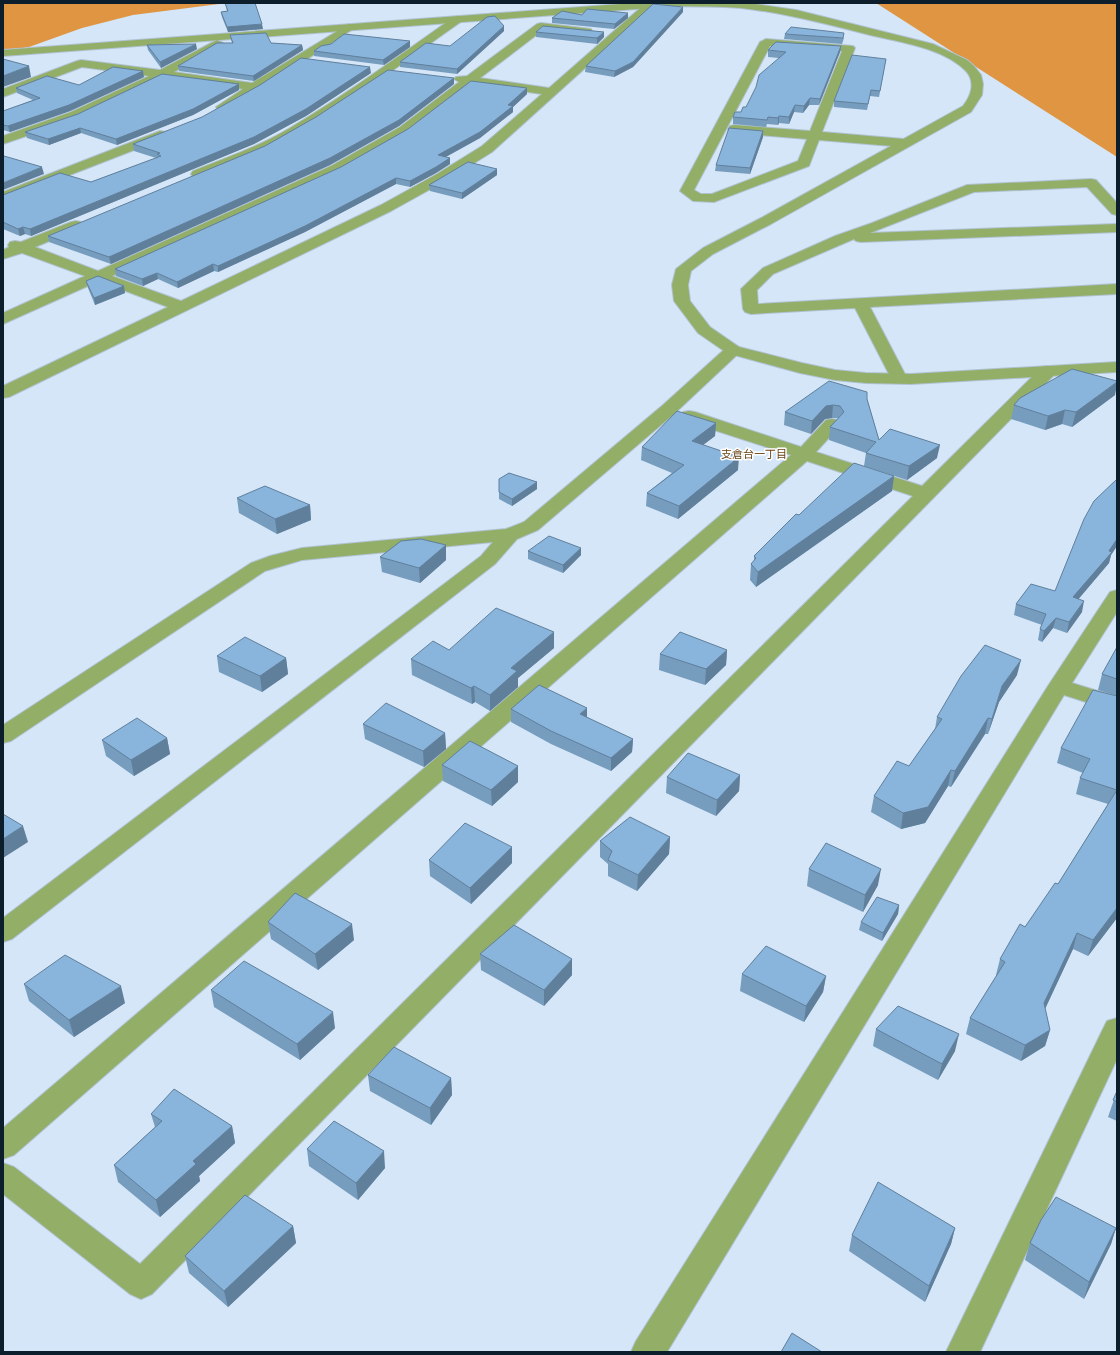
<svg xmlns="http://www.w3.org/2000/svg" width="1120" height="1355" font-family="'Public Sans','Noto Sans JP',sans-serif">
<rect width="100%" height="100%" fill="#d4e6f7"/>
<path fill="#df9541" d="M3 3H227L133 15 82 28 29 47 3 52Z
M876 3H1117V157Z"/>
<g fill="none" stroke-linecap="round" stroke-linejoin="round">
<defs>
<path id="minor" d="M646 3H654L655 5 492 152 447 180 391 211 9 397 3 398V386L168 307 99 281 3 324V313L85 276 22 253 3 259V250L9 247 8 245 10 242 15 241 21 242 71 222 76 221 81 222 83 225 81 228 35 247 98 271 331 166 400 127 459 82 454 79 456 77 467 76 537 24 541 23 591 29 592 31 591 33 587 34 543 30 480 78 549 88ZM472 84 542 94 482 146 437 174 381 205 181 301 112 276 341 172 408 133Z
M458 16 463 19 462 21C408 59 355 99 299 133 269 151 235 163 203 177H193L191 174 193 171C226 158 260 146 290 128 347 94 400 55 454 17Z
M349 24 354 27 353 29 260 90 226 110H218L216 107 243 89 163 78 79 118 3 144V136L71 112 149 76 82 67 3 97V89L77 61 81 60 160 70 217 40 223 43 221 45 174 72 252 83Z
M766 39 853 46 855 48 822 132 904 139 909 140 910 143 909 146 904 147 819 140 809 166 714 202 693 201 680 191 760 42ZM770 46 842 51 810 131 734 125 730 126 728 129 730 132 734 133 807 139 798 161 712 194H701L694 190Z
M160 131 165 132 166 135 165 138 3 201V192Z
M1091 179 1096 180 1117 203V215L1112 214 1087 187 974 192 870 233 1117 224V232L861 242 856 241 854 239 773 274 757 290 758 304 1117 284V294L870 307 907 378 905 382 899 383 893 382 891 378 855 308 751 314 745 312 743 309 741 289 763 268 835 236 872 223 967 185Z
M733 345 739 347 741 350 739 353 675 413 538 530 517 539 495 564 12 939 3 942V918L481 556 493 542 302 560 265 571 11 741 3 743V725L251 563 270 556 302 548 506 529 524 522 663 405 727 347Z
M1048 366 1054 367 1056 371 1054 375 152 1294 141 1299 130 1294 3 1194V1163L14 1167 140 1264 913 496 807 461 14 1155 3 1159V1128L791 455 683 420 680 416 683 412 689 411 695 412 801 447 826 420 832 419 838 420 841 424 838 428 816 452 922 486 1042 367Z
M1117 590V612L1072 683 1117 697V712L1064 695 667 1352H631L636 1341 1048 686 1110 592Z
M1117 1018V1059L980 1352H946L1103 1029 1107 1021Z"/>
<path id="tertiary" d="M634 3H748L796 10 933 44 967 60 974 66 981 75 983 84 982 95 971 112 771 224 713 254 691 271 688 285 690 301 710 327 739 347 802 363 835 370 866 373 911 374 1117 362V372L911 384 866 383 835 380 800 373 727 353 698 333 674 301 672 285 676 269 703 248 761 218 963 106C971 96 976 82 966 71 944 48 899 42 870 35 827 24 785 13 741 8 720 6 698 7 677 6L3 56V50Z"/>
</defs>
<use href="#minor" stroke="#b0c2d2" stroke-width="2"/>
<use href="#tertiary" stroke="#b0c2d2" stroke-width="2"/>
<use href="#minor" fill="#93ae66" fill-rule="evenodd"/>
<use href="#tertiary" fill="#93ae66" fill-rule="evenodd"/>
</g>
<path fill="#769cbe" d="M225 3 263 29 228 32 222 17 221 12 227 11Z
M683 12 633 67 614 77 585 72 586 66Z
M628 13V18L614 29 552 23V18L582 15Z
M504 31 457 74 400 67V62L450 46Z
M536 32 604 37 597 44 536 37Z
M785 34 844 38 842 44 784 39Z
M230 35 271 43 302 45 303 50 254 81 179 71 178 66 232 43Z
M147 45 197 49 161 68 148 50Z
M841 46 840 52 819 105H809L803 113 794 112 789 124 779 123 778 125 767 124 766 127 733 124V117L741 112 746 107 779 58 768 57V50Z
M410 47 384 65 314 56V51Z
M886 59 879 97 870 96 867 110 834 107V101Z
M371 73 306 116 254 144 31 236 25 234 20 236 3 229V195L91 182 156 158 134 151 133 144Z
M144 77 70 111 10 132 3 130V111L33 100 17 93 16 88 79 85Z
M454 84 399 126 330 165 111 264 49 242 48 236Z
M527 88V94L513 107V112L480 138 446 157 450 158V164L436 173 410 187 396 184 305 232 218 272 214 271 178 288 158 279 143 286 116 276 115 269Z
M239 90 193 115 117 145 81 133 49 145 27 138 25 132Z
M763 137 750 174 715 171 716 165Z
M497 175 462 199 430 191 429 185Z
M86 281 125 293 95 305 88 288Z
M1115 395 1072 427 1062 424 1045 430 1011 419 1014 405Z
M867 399 879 440 937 458 907 480 864 466 866 453 829 440 830 427 838 418H832L825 419 811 434 784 425 785 412Z
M716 423 715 436 703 445 738 470 678 519 646 506 647 493 672 473 641 460 642 447Z
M894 476 892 491 756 587 750 580 751 564 754 561V556L799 515Z
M499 479 537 482V489L512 506 499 499Z
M1117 479V546L1111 555 1109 563 1078 599 1082 612 1067 633 1053 628 1042 642 1038 640 1040 629 1042 625 1014 615 1016 604 1055 591Z
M237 498 310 505 311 520 277 534 239 513Z
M446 545V560L420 583 382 572 380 557Z
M581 548V555L563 573 528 559V551Z
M554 632V648L518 678V687L490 711 475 702 472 704 412 675 411 659 449 650Z
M1117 647V696L1098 690 1102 674Z
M727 650 726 665 705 685 659 670 660 654Z
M217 656 286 658 288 674 262 692 219 672Z
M1017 675 999 702 988 734H985L951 787 948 786 925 823 901 829 871 812 874 796 909 766 935 729 937 717Z
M1117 696V918L1088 956 1073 949 1045 1008 1050 1030 1045 1046 1021 1061 966 1034 970 1018 997 975H996L1000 959 1058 884 1108 804 1076 794 1080 778 1083 773 1057 763 1061 748Z
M511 709 633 739 632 752 611 771 551 744 511 722Z
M363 724 445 733 446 749 424 767 365 739Z
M167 738 170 754 134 776 106 756 102 740Z
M442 765 518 766V782L492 806 443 781Z
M740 775 739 791 716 816 666 793 667 777Z
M670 837 669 854 637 891 608 876V864L600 857V841Z
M512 847V863L471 904 430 876 429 860Z
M809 869 878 885 863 912 807 886Z
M899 905 898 914 882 941 859 930 861 922Z
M268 922 354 940 318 970 271 939Z
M480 954 572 975 544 1006 481 970Z
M742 974 826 976 823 992 804 1022 740 991Z
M24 984 125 1003 74 1037 29 1001Z
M211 990 335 1028 300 1060 214 1007Z
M876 1029 955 1051 938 1080 873 1046Z
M368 1075 451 1078 452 1095 431 1125 370 1091Z
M1117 1091V1121L1108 1117Z
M151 1114 232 1126 235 1143 199 1176 200 1181 160 1217 118 1182 114 1165 155 1127Z
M307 1149 385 1168 358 1200 309 1166Z
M293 1226 296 1243 228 1307 189 1273 185 1256Z
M955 1228 951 1244 925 1302 849 1251 852 1235Z
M1116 1228 1111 1244 1084 1299 1025 1260 1030 1243Z"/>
<path fill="#607f9b" d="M683 7V12L633 67 614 77 615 71Z
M628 13V18L614 29 615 24Z
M262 24 263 29 228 32 227 27Z
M504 26V31L457 74V69Z
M604 32V37L597 44V38Z
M410 41V47L384 65 383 60Z
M196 44 197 49 161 68 160 62Z
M302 45 303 50 254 81 253 76Z
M841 46 840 52 819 105 820 99Z
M29 66 31 77 3 87V76Z
M370 67 371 73 306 116 254 144 31 236 30 229Z
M143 71 144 77 70 111 10 132 8 126Z
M454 78V84L399 126 330 165 111 264 109 257Z
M239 84V90L193 115 117 145 116 139Z
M527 88V94L513 107V112L480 138 438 161V155L508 105Z
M810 98 809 105 803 113 804 106Z
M795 105 794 112 789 124V117Z
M779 116V123L778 125V118Z
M80 128 81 133 49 145 48 139Z
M763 131V137L750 174V168Z
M450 158V164L436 173 410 187V181Z
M42 167 44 174 3 190V183Z
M497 169V175L462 199V193Z
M396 178V184L305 232 218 272V266Z
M23 227 25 234 20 236 18 229Z
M213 264 214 271 178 288 177 282Z
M157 273 158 279 143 286 142 279Z
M124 286 125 293 95 305 94 298Z
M1117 382V385L1115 395 1072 427 1076 412Z
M833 405 832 418 825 419 811 434 812 421 826 406Z
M1065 410 1062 424 1045 430 1048 416Z
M716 423 715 436 691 454 692 441Z
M940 445 937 458 907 480 909 466Z
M739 457 738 470 678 519 679 506Z
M894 476 892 491 756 587 758 572Z
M537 482V489L512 506V499Z
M310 505 311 520 277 534 275 519Z
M1117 539V546L1111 555 1109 563 1071 608 1073 597Z
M446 545V560L420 583 419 568Z
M581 548V555L563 573V565Z
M1084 601 1082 612 1067 633 1069 622Z
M1056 618 1053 628 1042 642 1044 631Z
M554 632V648L518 678V687L490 711V695L511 668Z
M727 650 726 665 705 685 706 669Z
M286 658 288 674 262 692 260 676Z
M1021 660 1017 675 999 702 988 734 992 719 1002 686Z
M474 686 475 702 472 704 471 688Z
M587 708V721L580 714Z
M988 718 985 734 951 787 955 771Z
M445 733 446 749 424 767 423 751Z
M167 738 170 754 134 776 131 760Z
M633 739 632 752 611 771V758Z
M518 766V782L492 806 491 790Z
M951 770 948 786 925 823 901 829 903 813Z
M740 775 739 791 716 816 717 800Z
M23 826 28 842 3 858V839Z
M670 837 669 854 637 891 638 875Z
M512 847V863L471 904 470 888Z
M881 869 878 885 863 912 865 895Z
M899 905 898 914 882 941 883 933Z
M1117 908V918L1088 956 1093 940Z
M352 924 354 940 318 970 315 954Z
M1077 933 1073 949 1040 1020 1044 1003Z
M572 959V975L544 1006V990Z
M826 976 823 992 804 1022 806 1006Z
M121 986 125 1003 74 1037 69 1020Z
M333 1012 335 1028 300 1060 297 1044Z
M1050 1030 1045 1046 1021 1061 1025 1045Z
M959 1034 955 1051 938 1080 942 1064Z
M451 1078 452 1095 431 1125 430 1108Z
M232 1126 235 1143 199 1176 200 1181 160 1217 156 1200 193 1161Z
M384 1151 385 1168 358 1200 356 1183Z
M293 1226 296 1243 228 1307 224 1291Z
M955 1228 951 1244 925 1302 929 1286Z
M1116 1228 1111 1244 1084 1299 1089 1282Z"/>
<path fill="#89b5dd" stroke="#607f9b" d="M225 3H255L262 24 227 27 221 12 228 11Z
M653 4 683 7 633 62 615 71 586 66Z
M587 9 628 13 615 24 552 18 562 11 582 15Z
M495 16 504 26 457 69 400 62 426 43 450 46 487 17Z
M543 26 604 32 597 38 536 32Z
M791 27 844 33 843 38 785 34Z
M266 33 271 43 302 45 253 76 178 66 217 43H233L230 35Z
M344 34 410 41 383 60 314 51 321 46 331 44Z
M776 42 841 46 820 99 810 98 804 106 795 105 789 117 779 116 778 118 768 117 767 120 733 117 735 112H741L743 107H746L756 87 759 75 786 52 768 50Z
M196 44 160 62 147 45Z
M852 55 886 59 880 91 871 90 868 104 834 101Z
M301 58 370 67 306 109 254 137 30 229 23 227 18 229 3 222V195L60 173 91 182 161 156 157 154 160 153 133 144 202 117 260 85Z
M3 59 29 66 3 76Z
M113 67 143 71 69 105 8 126 3 125V111L40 98 16 88 47 76 79 85Z
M388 70 454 78 399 120 330 158 109 257 48 236 265 146 316 117Z
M162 74 239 84 193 109 116 139 80 128 48 139 25 132 78 114Z
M471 81 527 88 508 105 513 106 480 132 438 155 450 158 436 167 410 181 396 178 305 226 218 266 213 264 177 282 157 273 142 279 115 269 341 167 408 129Z
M729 128 763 131 750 168 716 165Z
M3 156H4L42 167 3 183Z
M468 162 497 169 462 193 429 185Z
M98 276 124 286 94 298 86 281Z
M1072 369 1117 381V382L1076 412 1065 410 1048 416 1014 405 1020 398Z
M829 381 867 392V399L879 440 890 429 940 445 909 466 866 453 876 442 830 427 844 412 840 406 833 405 826 406 812 421 785 412Z
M677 411 716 423 692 441 739 457 679 506 647 493 684 465 642 447Z
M854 463 894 476 758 572 751 564 756 558 754 556 796 514 799 515Z
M509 473 537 482 512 499 499 492V479Z
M1117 479V539L1109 551 1112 552 1073 597 1084 601 1069 622 1056 618 1044 631 1040 629 1046 614 1016 604 1031 584 1055 591 1084 519 1094 501Z
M265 486 310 505 275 519 237 498Z
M549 536 581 548 563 565 528 551Z
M421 539 446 545 419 568 380 557 401 541Z
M496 608 554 632 511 668 517 671 490 695 474 686 471 688 411 659 433 641 449 650Z
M680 632 727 650 706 669 660 654Z
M245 637 286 658 260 676 217 656Z
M985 645 1021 660 1002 686 992 719 988 718 955 771 951 770 928 807 903 813 874 796 897 761 909 766 942 719 937 717 961 676Z
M1117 647V679L1102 674Z
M539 685 587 708 580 714 633 739 611 758 551 731 511 709Z
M1093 690 1117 696V908L1093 940 1077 933 1044 1003 1050 1030 1025 1045 970 1018 1005 962 1000 959 1020 924 1025 927 1055 883 1058 884 1117 790 1080 778 1090 759 1061 748Z
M386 703 445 733 423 751 363 724Z
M137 718 167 738 131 760 102 740Z
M470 741 518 766 491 790 442 765Z
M688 753 740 775 717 800 667 777Z
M3 814 23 826 3 839Z
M630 817 670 837 638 875 608 860 612 851 600 841Z
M465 823 512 847 470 888 429 860Z
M826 843 881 869 865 895 809 869Z
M295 893 352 924 315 954 268 922Z
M877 897 899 905 883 933 861 922Z
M514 925 572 959 544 990 480 954Z
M766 946 826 976 806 1006 742 974Z
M65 955 121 986 69 1020 24 984Z
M244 961 333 1012 297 1044 211 990Z
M898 1006 959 1034 942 1064 876 1029Z
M394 1047 451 1078 430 1108 368 1075Z
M174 1089 232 1126 193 1161 196 1164 156 1200 114 1165 162 1121 151 1114Z
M1117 1091V1102L1113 1100Z
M334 1121 384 1151 356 1183 307 1149Z
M878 1182 955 1228 929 1286 852 1235Z
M245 1195 293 1226 224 1291 185 1256Z
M1056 1197 1116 1228 1089 1282 1030 1243 1041 1220Z
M792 1333 822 1352H781Z"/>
<g text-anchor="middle" stroke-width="3" stroke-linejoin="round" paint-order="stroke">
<g font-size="11" fill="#6a4315" stroke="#fff">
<text x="754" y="458">支倉台一丁目</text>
</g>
</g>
<rect width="1120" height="1355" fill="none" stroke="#0c1d2c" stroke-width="8"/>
</svg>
